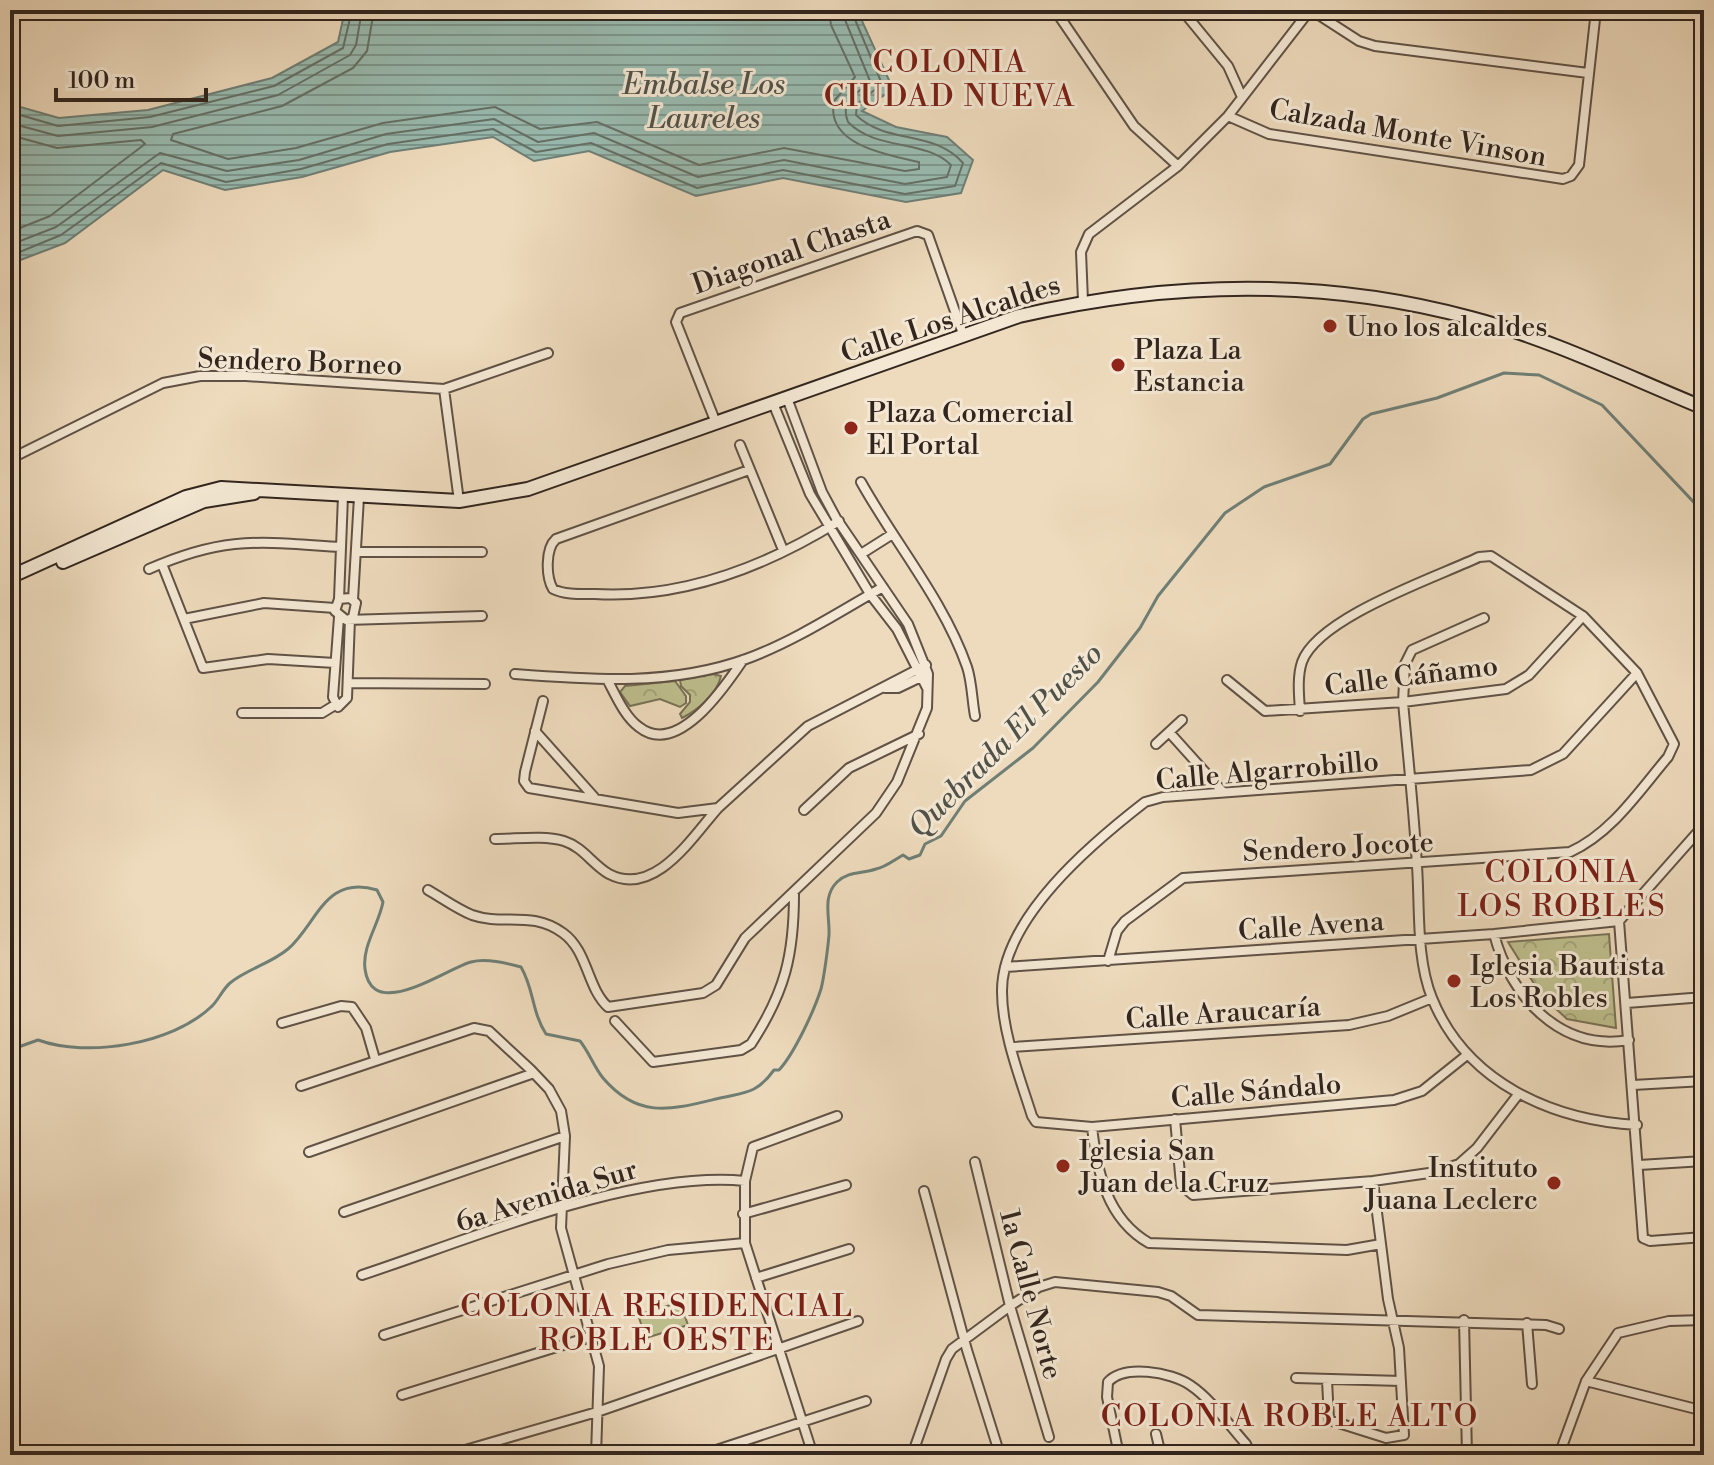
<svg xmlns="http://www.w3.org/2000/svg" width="1714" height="1465" font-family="'Libre Bodoni',serif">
<defs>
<pattern id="park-crowns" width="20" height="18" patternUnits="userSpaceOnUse" patternTransform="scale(2)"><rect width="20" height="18" fill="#bebe8d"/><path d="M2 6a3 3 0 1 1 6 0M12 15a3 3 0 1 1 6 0" fill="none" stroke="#a4a379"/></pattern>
<pattern id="water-rules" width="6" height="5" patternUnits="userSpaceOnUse" patternTransform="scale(2)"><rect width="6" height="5" fill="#99bbb0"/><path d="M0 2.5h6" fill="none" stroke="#7d988f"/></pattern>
</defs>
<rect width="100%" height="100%" fill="#eedbbd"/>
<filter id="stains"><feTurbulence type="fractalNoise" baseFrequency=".0025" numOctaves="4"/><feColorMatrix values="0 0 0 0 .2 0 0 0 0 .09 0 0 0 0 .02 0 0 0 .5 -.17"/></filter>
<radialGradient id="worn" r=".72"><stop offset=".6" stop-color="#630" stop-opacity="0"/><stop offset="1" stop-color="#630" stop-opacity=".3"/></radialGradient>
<path fill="url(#park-crowns)" stroke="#787256" stroke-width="2" d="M713 674 721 676C717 694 698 710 682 718L680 714 690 702V695L681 686 680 680Z
M675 681 686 696V703L680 707 660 699 630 706 620 692 625 686Z
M1609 934 1616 1028 1567 1019 1541 995 1508 942Z"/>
<path fill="#bebe8d" stroke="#787256" stroke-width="2" d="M680 1302 688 1325 646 1338 638 1315Z"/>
<path fill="url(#water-rules)" stroke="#6f7f76" stroke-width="2" d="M345 10H857L893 89 862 111 896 127 947 137 973 160 961 193 906 202 783 178 696 196 589 151 534 161 493 137 390 152 302 177 225 190 163 170 65 243 10 264V104L59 118 148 110 272 78 338 42Z"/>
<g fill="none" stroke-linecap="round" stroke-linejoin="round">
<path stroke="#657067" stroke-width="2" d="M374 10 367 51 353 68 282 106 173 134 171 140 228 159 296 148 383 123 495 107 540 129 597 122 699 165 784 148 905 171 919 169V162C888 155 825 145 834 101L855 77 831 25 829 10
M10 112 58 126 150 117 274 86 343 48 352 10
M10 123 58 136 152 127 278 95 350 55 356 45 362 10
M10 135 57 148 141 140 145 144 50 216 10 232
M10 245 56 227 160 153 227 171 299 160 386 134 494 119 538 142 594 133 698 177 784 160 905 184 947 177 951 165C925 139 876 151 848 122 839 99 858 95 870 81L841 10
M10 256 61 235 161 163 226 182 301 169 388 144 493 129 536 152 591 143 697 188 783 170 905 194 955 186 963 163C933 129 887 145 856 115L857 104 882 84 851 10"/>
<path stroke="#6f7f76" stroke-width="3" d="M10 1050 38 1040C88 1058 172 1044 211 1007 218 1001 222 990 230 983 247 969 270 964 288 949 317 924 325 874 377 890L383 902C379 924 362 946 365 969 372 1023 445 969 471 962 486 958 506 963 521 967 534 989 532 1013 546 1034L580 1041C589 1052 594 1067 603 1078 638 1119 670 1110 716 1099 744 1092 756 1095 774 1070H779C794 1054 814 1011 821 989 824 978 828 947 829 935 830 917 822 897 837 882 849 871 861 874 876 869 886 867 894 860 903 855L909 859 920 855 925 844 941 836 965 801 1033 748 1098 682 1140 628 1158 596 1225 513 1264 487 1330 464 1363 419 1371 414 1437 398 1504 373 1539 375 1602 405 1704 513"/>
<defs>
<path id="street" d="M1055 10 1134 126 1178 166
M1182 10 1228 66 1242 97
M1311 10 1359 41 1375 46 1588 73
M1228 116 1269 134 1563 179 1571 176 1579 165 1596 10
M1083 301 1081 252 1089 234 1178 166 1228 116 1310 10
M444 389 459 501
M773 403 810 494 870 594 897 629 927 688
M716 423 676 322 680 313 917 231 928 235 963 334
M740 445 783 550
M10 459 163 383 200 376H246L444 389 548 353
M749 470 556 539C545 549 546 577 553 589 565 595 581 594 595 594 683 599 765 567 839 521
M861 482C895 543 944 601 967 667 972 682 972 700 975 716
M356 552H482
M861 554 891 535
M162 564 203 668 268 659 335 663
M149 569C226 535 260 542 341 547
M339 599 343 496
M353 600 359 497
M339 617 333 697 338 707 347 698 350 619
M353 617 356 603 350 598 339 599 335 611 346 620 482 616
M1484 618 1412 650 1405 664 1403 702C1408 757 1414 811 1417 866 1420 908 1416 958 1432 998 1466 1082 1551 1120 1637 1125
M184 619 264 603 335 608
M515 674C593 680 671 686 746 659 793 642 839 612 883 587
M1227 680 1265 711 1403 702 1506 689 1529 675 1583 616
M608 681C616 696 625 717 639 727 678 758 726 685 743 660
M348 683 485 684
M885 688H898L921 677
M543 701 525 772 524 781 529 788 678 813 718 808 808 726 926 665
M242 713H322L335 705
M535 731 594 797
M1169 732 1223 792
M1156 744 1182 720
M804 810 849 768 919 734
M495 839C517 839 543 835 564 841 583 847 593 865 609 874 655 898 693 836 718 808
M428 890C442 898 457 909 472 915 503 926 532 910 563 933 588 951 587 988 608 1007L703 993 716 985 745 938 876 813 897 782 927 708 928 674 908 624 836 518 822 492 787 398
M1619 921 1643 1238 1650 1241 1704 1237
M1619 921 1704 825
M1494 934C1510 995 1559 1052 1629 1040
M1108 961 1117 931 1125 921 1183 878 1570 852C1612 833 1639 791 1668 757L1674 744 1637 673 1583 616 1491 556 1479 557C1437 577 1318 617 1302 662 1297 677 1299 695 1300 711
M1005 967 1494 934 1619 921
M1701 998 1704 930
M1627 1003 1704 997
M615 1021 653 1062 741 1050 751 1044C785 992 794 955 794 894
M282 1023 341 1006 352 1007 366 1028 375 1059
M1013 1047 1349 1025 1388 1016 1432 998
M1467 1055 1422 1091 1394 1100 1092 1127 1036 1122 1032 1116C1020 1078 1002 1032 1002 992 1001 919 1092 843 1145 802L1163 797 1531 770 1563 754 1637 673
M1633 1085 1704 1081
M301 1086 474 1028 489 1031 531 1070 549 1089 561 1111 565 1136 561 1228 599 1366 596 1455
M1175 1119 1181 1185 1193 1195 1373 1181 1436 1172 1459 1164 1477 1148 1517 1096
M1092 1127C1097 1172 1107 1219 1149 1243L1347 1250 1381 1244
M309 1152 534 1073
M975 1162 1010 1306 1049 1437
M1639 1165 1704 1161
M924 1191 967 1350 1000 1455
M344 1212 565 1136
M743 1214 846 1185
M362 1275C471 1239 633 1170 745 1181
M756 1278 849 1249
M1464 1320 1467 1455
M1527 1323 1532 1384
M384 1335 608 1264 668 1250 745 1243
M1296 1378 1401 1381
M1327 1380 1329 1420 1386 1438 1404 1435 1399 1348 1388 1299 1373 1181
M1586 1381 1704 1411
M402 1395 589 1337
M1156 1434 1161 1455
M448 1455 597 1412 858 1321
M701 1455 866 1401
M813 1455 745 1243V1181L753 1147 837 1116
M912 1455 946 1359 952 1349 1010 1306 1039 1287 1055 1282 1158 1292 1171 1296 1198 1315 1546 1325 1559 1329
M1119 1455 1107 1397 1108 1382C1124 1364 1171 1372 1190 1385 1211 1399 1229 1425 1246 1444L1251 1455
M1559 1455 1586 1381 1618 1333 1669 1321 1704 1320"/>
<path id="secondary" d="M63 562 204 501 254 493
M10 577 186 497 221 488 459 501 528 489 1019 316C1170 281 1320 277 1471 318 1551 339 1628 377 1704 408"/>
</defs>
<use href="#street" stroke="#605246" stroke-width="12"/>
<use href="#secondary" stroke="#31251e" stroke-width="16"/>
<use href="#street" stroke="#f4e8d4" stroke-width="8"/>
<use href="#secondary" stroke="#f4e8d4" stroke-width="12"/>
</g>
<g fill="#8f2418" stroke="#f4e8d4" stroke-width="3">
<circle cx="1330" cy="326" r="8"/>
<circle cx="1118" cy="365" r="8"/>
<circle cx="851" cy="428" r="8"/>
<circle cx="1454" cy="981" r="8"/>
<circle cx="1063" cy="1166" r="8"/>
<circle cx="1554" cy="1183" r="8"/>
</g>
<g text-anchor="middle" stroke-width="6" stroke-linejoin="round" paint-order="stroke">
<g font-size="28" fill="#31251e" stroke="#f4e8d4">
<text transform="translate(1408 132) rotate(10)" y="10">Calzada Monte Vinson</text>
<text transform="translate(791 251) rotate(-19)" y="10">Diagonal Chasta</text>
<text transform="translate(950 318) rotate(-18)" y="10">Calle Los Alcaldes</text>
<text transform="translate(300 361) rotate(2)" y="10">Sendero Borneo</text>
<text transform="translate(1411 675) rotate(-7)" y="10">Calle Cáñamo</text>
<text transform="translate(1267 770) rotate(-5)" y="10">Calle Algarrobillo</text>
<text transform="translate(1338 846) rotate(-3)" y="10">Sendero Jocote</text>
<text transform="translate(1311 925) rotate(-4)" y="10">Calle Avena</text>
<text transform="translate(1223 1012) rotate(-4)" y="10">Calle Araucaría</text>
<text transform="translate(1256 1090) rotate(-5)" y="10">Calle Sándalo</text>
<text transform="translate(546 1195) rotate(-17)" y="10">6a Avenida Sur</text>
<text transform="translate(1032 1294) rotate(75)" y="10">1a Calle Norte</text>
</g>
<g font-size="28" fill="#31251e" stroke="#f4e8d4" text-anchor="start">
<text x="1346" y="336">Uno los alcaldes</text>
<text x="1134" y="359">Plaza La<tspan x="1134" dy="32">Estancia</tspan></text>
<text x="867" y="422">Plaza Comercial<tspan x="867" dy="32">El Portal</tspan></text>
<text x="1470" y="975">Iglesia Bautista<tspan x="1470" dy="32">Los Robles</tspan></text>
<text x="1079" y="1160">Iglesia San<tspan x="1079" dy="32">Juan de la Cruz</tspan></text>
<text x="1538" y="1177" text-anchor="end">Instituto<tspan x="1538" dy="32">Juana Leclerc</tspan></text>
</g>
<g font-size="30" letter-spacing="2" fill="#7a1f14" stroke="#f4e8d4">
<text x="950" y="72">COLONIA<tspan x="950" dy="34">CIUDAD NUEVA</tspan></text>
<text x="1562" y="882">COLONIA<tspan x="1562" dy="34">LOS ROBLES</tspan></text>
<text x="657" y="1316">COLONIA RESIDENCIAL<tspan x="657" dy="34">ROBLE OESTE</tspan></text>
<text x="1290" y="1426">COLONIA ROBLE ALTO</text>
</g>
<g font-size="30" font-style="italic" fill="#50524a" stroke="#f4e8d4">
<text x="704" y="94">Embalse Los<tspan x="704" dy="34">Laureles</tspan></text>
<text transform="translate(1005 740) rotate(-45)" y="10">Quebrada El Puesto</text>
</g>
</g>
<rect width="1714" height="1465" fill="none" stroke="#eedbbd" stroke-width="40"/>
<rect x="12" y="12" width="1690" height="1441" fill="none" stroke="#31251e" stroke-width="4"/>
<rect x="20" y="20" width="1674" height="1425" fill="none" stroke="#31251e" stroke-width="2"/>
<path d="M56 88v12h150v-12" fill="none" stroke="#31251e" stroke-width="4"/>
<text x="68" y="88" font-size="24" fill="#31251e" stroke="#f4e8d4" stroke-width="6" paint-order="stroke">100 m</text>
<rect width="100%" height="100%" filter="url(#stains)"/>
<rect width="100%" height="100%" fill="url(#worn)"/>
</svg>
